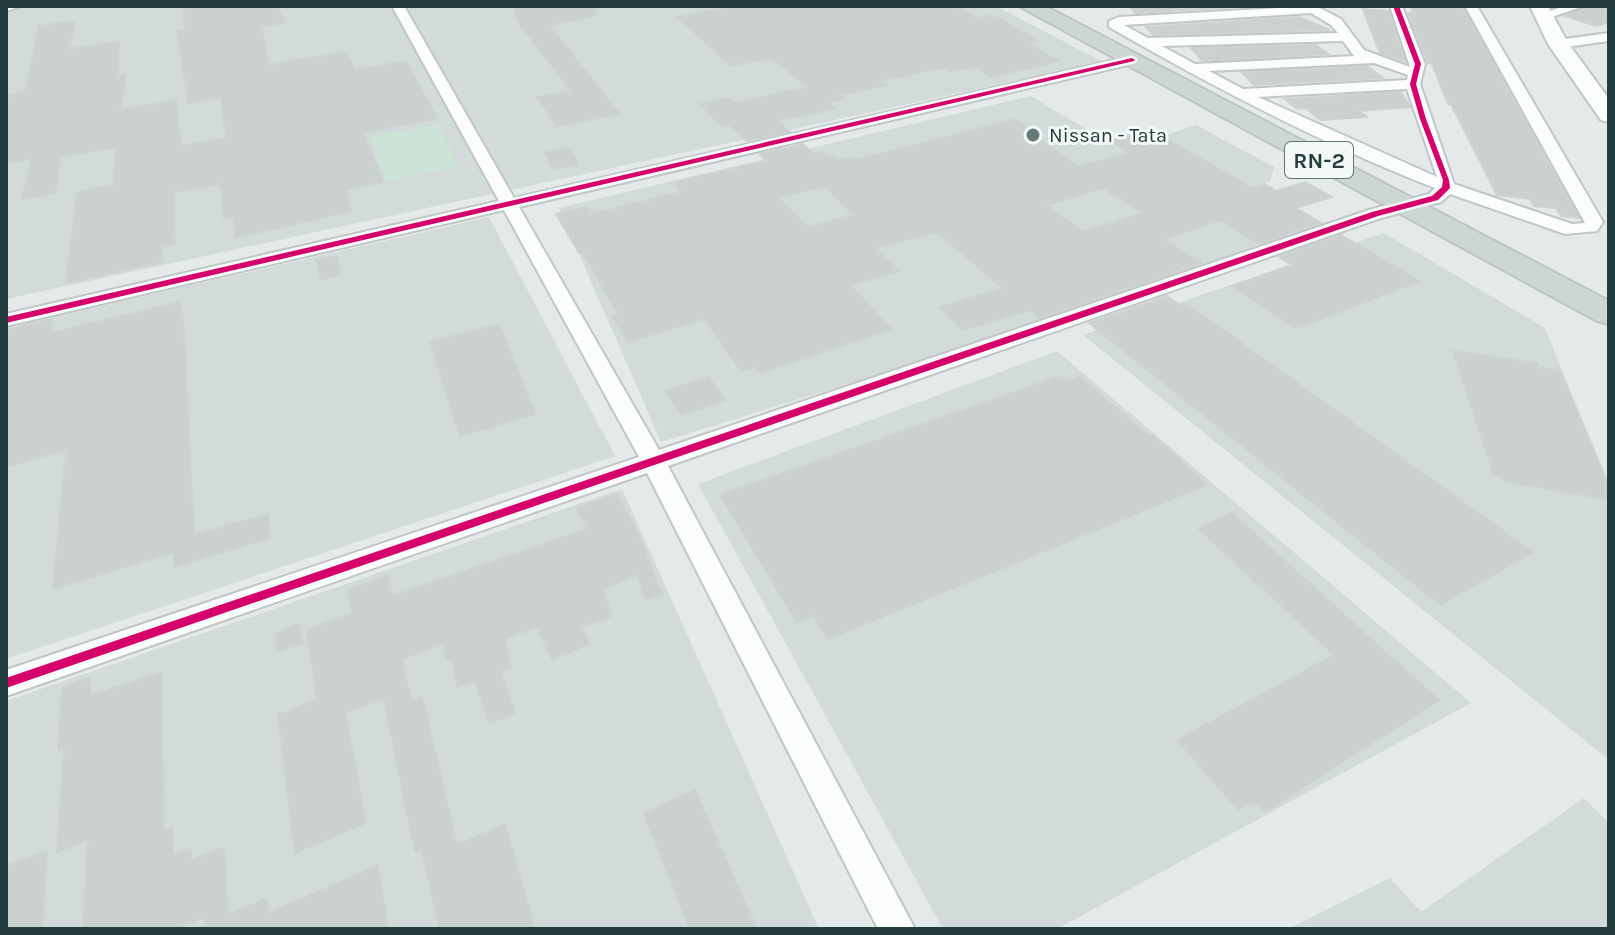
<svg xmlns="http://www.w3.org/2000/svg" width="1615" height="935" font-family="Karla,sans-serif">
<rect width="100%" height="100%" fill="#e4eae9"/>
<path fill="#d2dbd9" d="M6 6H996L1103 62 6 299Z
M1031 96 1120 150 1196 125 1274 167 1270 181 1257 186 1322 222 1040 324 661 442 559 208Z
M489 217 615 456 6 659V328Z
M1384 233 1545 328 1609 487V760L1083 335Z
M1057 351 1471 703 1057 929H943L698 484Z
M622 489 819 929H6V701Z
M1584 798 1609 823V929H1288L1390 878 1421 912Z"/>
<path fill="#cde3d8" d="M438 124 459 166 386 181 370 137Z"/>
<path fill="#cbd1cf" stroke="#cdd3d2" stroke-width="2" fill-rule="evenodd" d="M183 6H278L285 23 262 26 268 65 346 52 355 70 406 61 437 118 364 133 383 182 345 190 351 211 235 238 234 217 224 219 220 184 174 192 175 244 162 247 163 262 66 283 77 192 113 185 116 147 61 157 55 193 22 199 31 159 6 163V107L10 95 25 92 39 26 74 21 70 49 119 42 118 76 126 74 120 110 176 100 181 146 226 138 221 97 188 103 177 31 185 30Z
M530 6H595L596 16 549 25 620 114 557 126 537 97 572 92 521 26 514 8Z
M736 6H955L977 18 992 15 1000 19 1038 41 1028 43 1059 61 991 77 976 66 951 71 946 67 880 81 886 85 839 95 843 99 829 102 836 109 777 120 790 132 747 141 729 125 722 127 700 104 730 98 735 103 808 87 772 58 732 66 677 17Z
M1129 6H1236L1238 7 1135 13Z
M1410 6H1462L1579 218 1561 216 1556 208 1534 206 1530 199 1497 195 1451 104H1448L1432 64 1428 63 1408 13H1414Z
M1587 6H1609V22L1596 26 1565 16Z
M1363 9 1389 11 1405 61 1380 53Z
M1299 17 1330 30 1153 35 1146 27Z
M1316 45 1328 54 1202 61 1191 48Z
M1367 66 1383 78 1254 85 1241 72Z
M1401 92 1410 107 1359 111 1367 117 1320 120 1306 108 1297 109 1285 99Z
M1015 119 1037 132 1032 134 1078 167 1128 153 1108 141 1149 129 1253 188 1264 184 1276 191 1305 182 1332 197 1296 208 1321 223 1259 244 1220 220 1165 239 1201 263 1040 318 1030 310 963 330 939 307 1003 288 936 232 876 248 899 271 850 285 892 329 760 373 755 367 741 371 704 319 628 342 612 316 618 314 583 253H579L556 214 588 207 593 214 681 192 676 182 767 161 760 154 803 144 814 154 822 152 828 157 835 156 839 160 853 157 857 160ZM825 186 853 215 808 227 778 197ZM1103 188 1142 213 1084 232 1047 205Z
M570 148 578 165 552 169 545 152Z
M1341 235 1420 281 1295 329 1232 286 1292 265 1279 257Z
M337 256 340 275 321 280 316 260Z
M1167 296 1181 306 1187 304 1533 552 1440 605 1089 323Z
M180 302 181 316 183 315 194 535 268 514 270 538 174 567V552L53 589 66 450 6 467V330L52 319 51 333Z
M499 324 535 414 460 436 430 342Z
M1453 351 1537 363 1538 367 1560 370 1609 486V500L1504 481 1502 476 1494 475Z
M1060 376 1067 382 1080 377 1149 436 1153 435 1207 485 828 639 813 615 797 622 720 495Z
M709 377 725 400 681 415 665 391Z
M617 494 638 533 662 595 646 600 637 575 603 588 612 616 581 626 589 644 552 660 537 627 504 639 511 668 500 671 515 713 490 724 475 681 457 687 452 659 447 661 443 644 402 659 411 700 422 696 457 845 505 824 535 929H439L422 849 415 852 384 698 345 713 366 823 295 853 278 715 317 700 307 629 352 613 347 590 388 576 393 596 587 529 577 508Z
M1232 513 1439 700 1265 812 1254 801 1238 810 1177 740 1334 655 1198 528Z
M298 624 303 643 277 652 276 633Z
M161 672 164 831 173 828V855L191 848V860L224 847 228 915 267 898 268 913 377 866 389 929H197L204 926V917L175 929H83L88 840 57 852 64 748 58 750 62 688 89 677 91 696Z
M695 790 757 929H690L644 813Z
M47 851 42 929H6V866Z"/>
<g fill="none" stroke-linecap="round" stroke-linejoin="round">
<defs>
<path id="street" d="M6 6H22L6 11Z
M392 6H404L514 198 1132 56 1139 60 1132 64 519 207 659 450 1369 210 1429 194 1435 188C1322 144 1215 88 1109 27V21L1119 17 1316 6 1341 19 1364 50 1410 67 1390 6H1402L1425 64 1420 84 1454 184 1572 224 1585 223 1465 6H1477L1603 222 1597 231 1565 234 1450 194 1441 202 1381 218 668 466 915 929H878L647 473 6 696V670L639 457 504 210 6 326V314L499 201ZM1311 13 1331 25 1338 33 1148 38 1124 25ZM1343 41 1354 56 1195 64 1162 46ZM1374 63 1408 75 1407 80 1243 89 1209 71ZM1407 89 1437 177 1258 97Z
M1564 6H1584L1543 20 1537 16Z
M1609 33V41L1558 48 1551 44 1558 40Z"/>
<path id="secondary" d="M1530 6H1548L1568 43 1609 99V122L1601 120 1548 44Z"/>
<path id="primary" d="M1019 6H1045L1609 301V324L1597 321Z"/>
</defs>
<use href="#street" stroke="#c1c7c6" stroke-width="4"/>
<use href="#secondary" stroke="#c0c7c6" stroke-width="4"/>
<use href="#primary" stroke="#bdc6c5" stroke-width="4"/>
<use href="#street" fill="#fbfcfc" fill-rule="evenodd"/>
<use href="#secondary" fill="#fbfcfc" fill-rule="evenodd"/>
<use href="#primary" fill="#ced6d5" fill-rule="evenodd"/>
<defs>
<path id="cycleway" d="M1393 6H1399L1421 64 1416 84 1426 119 1449 180 1450 188 1438 200 1378 216 6 688V678L1372 212 1432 196 1442 187 1443 180 1420 119 1410 84 1415 64Z
M1132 58 1135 60 1134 61 6 323V317Z"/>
</defs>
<use href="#cycleway" stroke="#f3f9f7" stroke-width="5"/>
<use href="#cycleway" fill="#d6006c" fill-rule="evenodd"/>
</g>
<circle fill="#667a78" stroke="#f3f9f7" stroke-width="3" cx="1033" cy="135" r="8"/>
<g text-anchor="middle" stroke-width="6" stroke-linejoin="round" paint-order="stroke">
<g font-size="20" fill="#223d3b" stroke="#f3f9f7" text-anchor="start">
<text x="1049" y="142">Nissan - Tata</text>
</g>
<rect fill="#f3f9f7" stroke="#617573" stroke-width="2" x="1285" y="142" width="68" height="36" rx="6"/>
<g font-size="22" font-weight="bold" fill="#223d3b">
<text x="1319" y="168">RN-2</text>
</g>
</g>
<rect width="1615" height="935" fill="none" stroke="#223d3b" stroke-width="16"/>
</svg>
